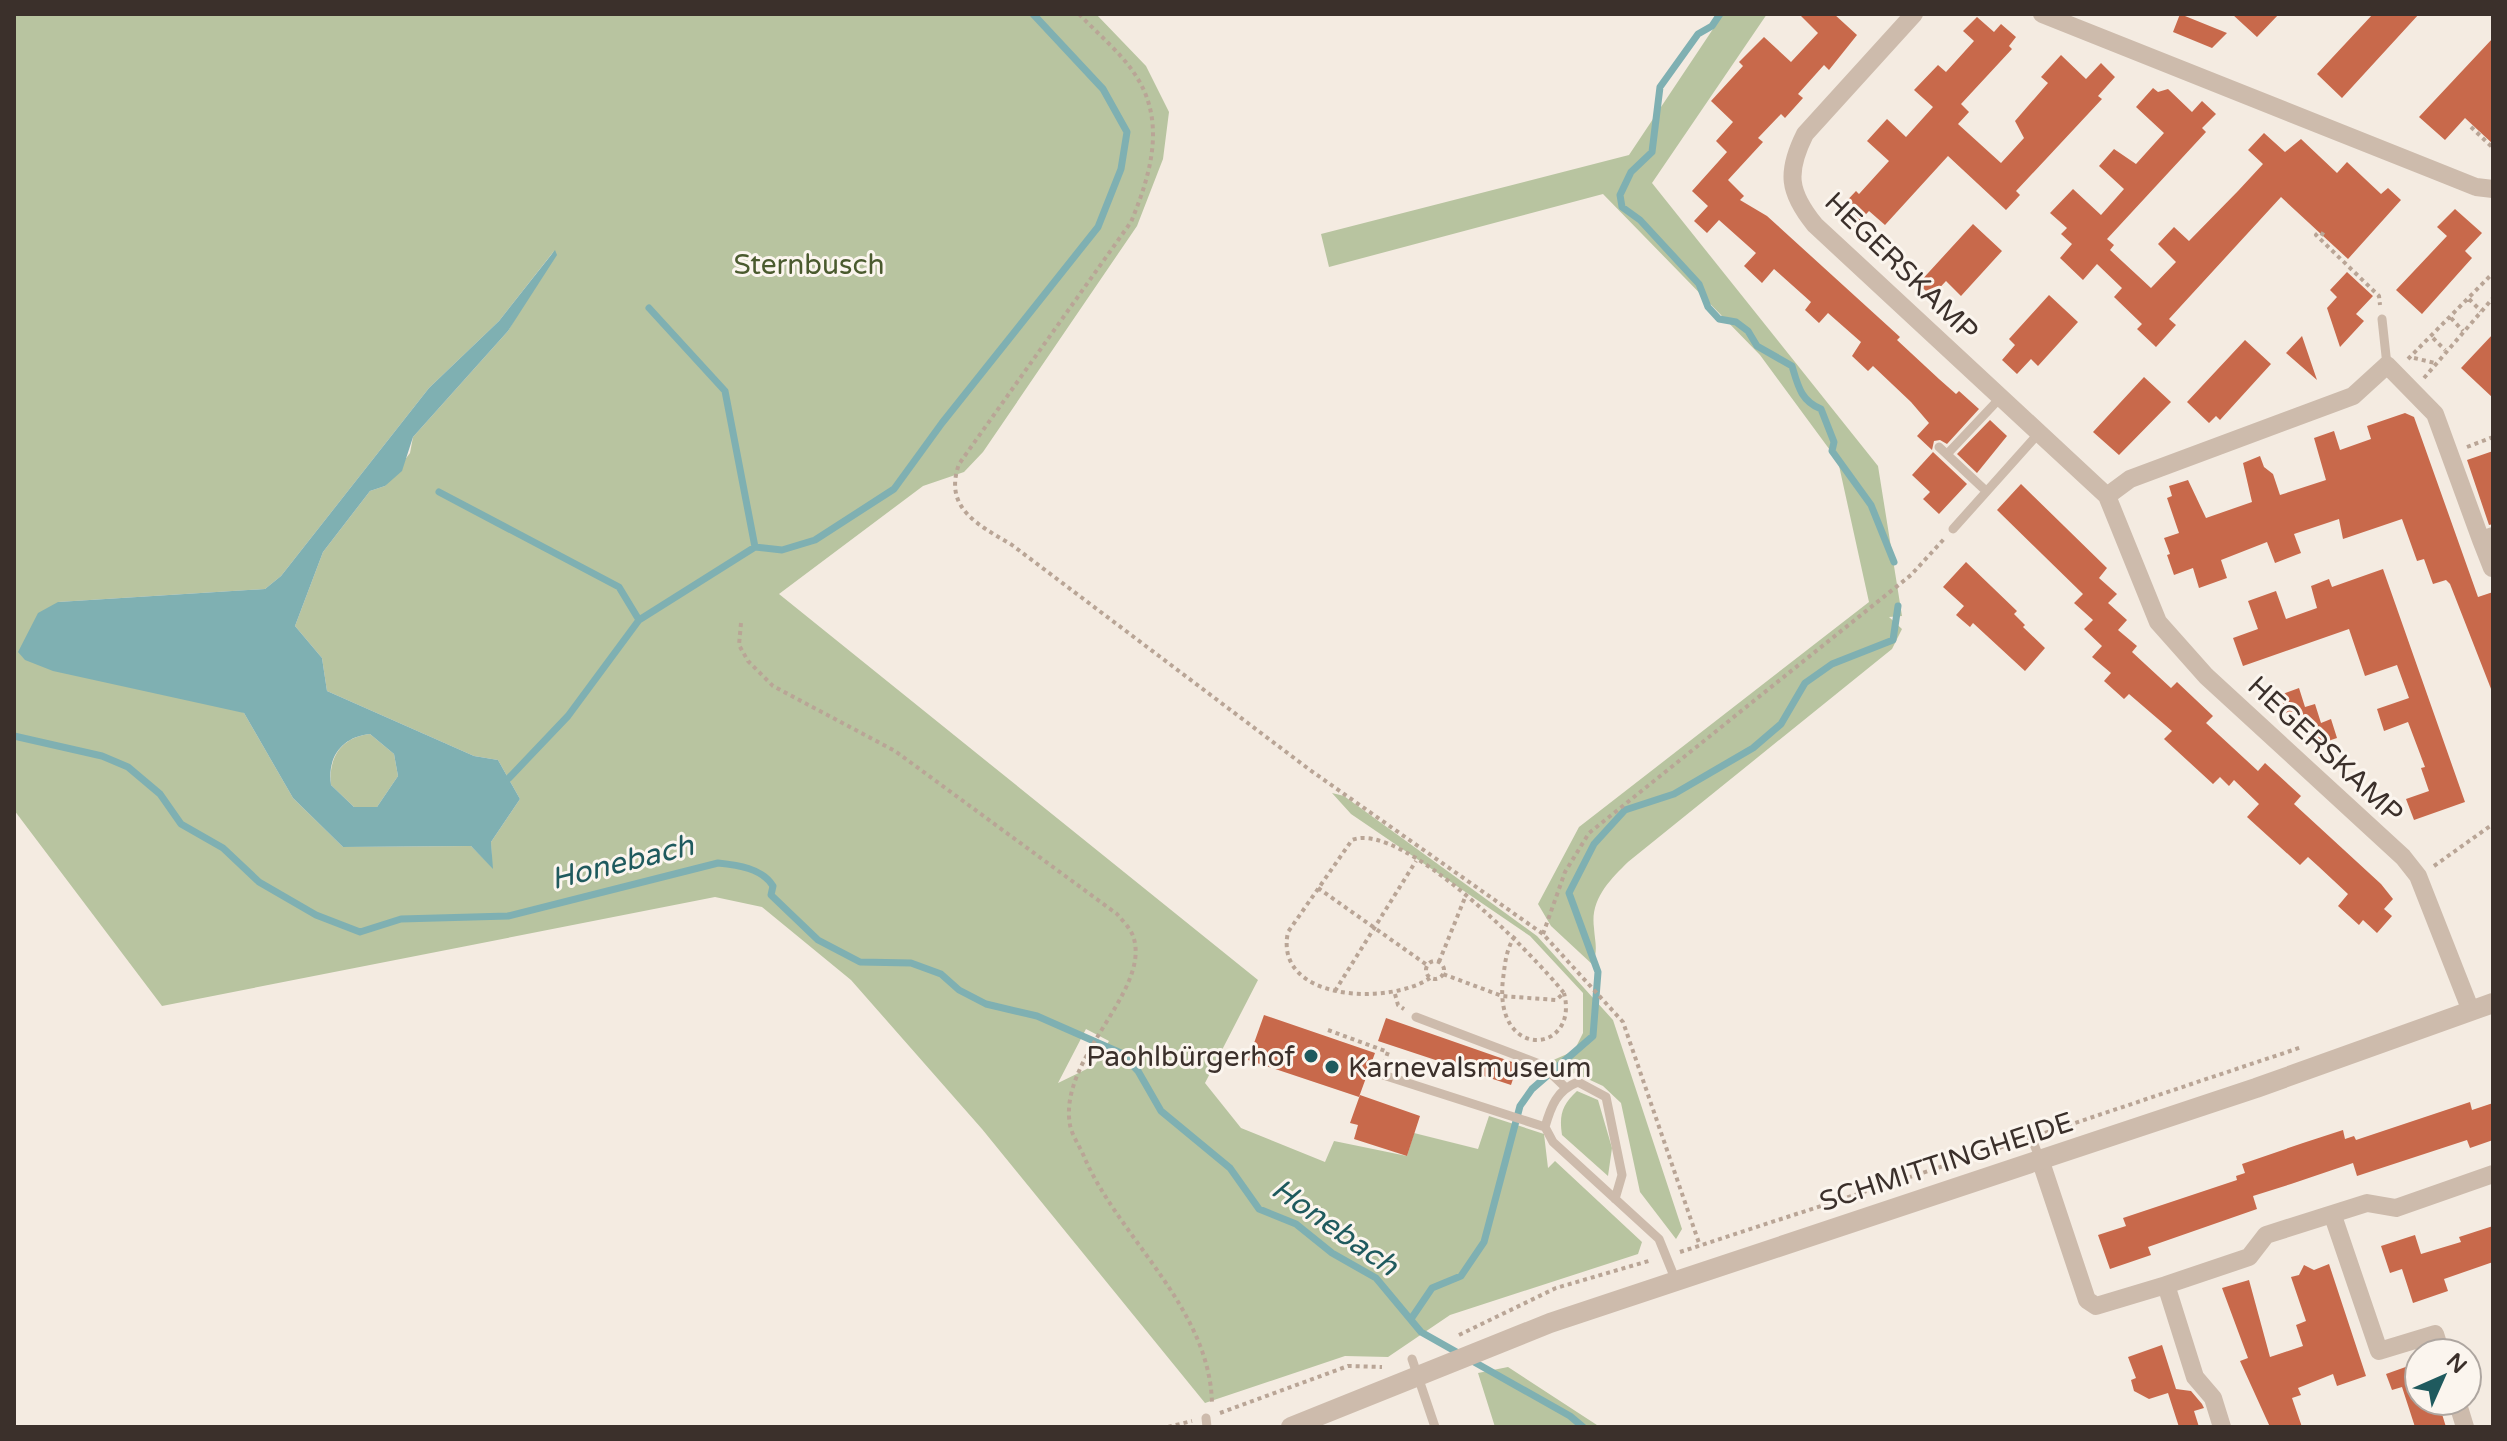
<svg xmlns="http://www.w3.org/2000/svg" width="2507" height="1441" font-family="'Varela Round',sans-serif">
<rect width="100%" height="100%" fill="#f4ebe1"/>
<path fill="#b8c4a0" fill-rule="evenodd" d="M14 14H1096L1146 66 1169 112 1163 159 1137 226 983 452 964 472 923 486 779 594 1258 980 1205 1083 1241 1128 1325 1162 1334 1141 1407 1156 1414 1133 1478 1149 1489 1116 1544 1134 1548 1168 1555 1161 1642 1242 1638 1254 1450 1315 1388 1357 1345 1356 1205 1403 982 1129 851 980 762 907 715 897 162 1006 14 810ZM554 251 508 331 413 437 410 453 385 486 370 491 323 552 295 626 322 658 327 691 474 756 498 760 520 799 491 842 492 867 471 846 343 847 293 798 244 713 58 602 265 589 281 576 429 388 499 321ZM1086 1029 1109 1041 1095 1065 1058 1083Z
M1723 14H1767L1652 183 1878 466 1902 616 1889 617 1902 629 1892 649 1628 862C1610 880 1590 899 1594 928 1595 943 1598 948 1593 965L1551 926 1538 904 1579 827 1869 602 1838 461 1760 355 1603 194 1329 267 1321 234 1629 155Z
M370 734 394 754 398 776 377 807H354L331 785C328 757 342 737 370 734Z
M1332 793 1344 796 1537 936 1613 1020 1682 1229 1676 1239 1640 1192 1621 1103 1603 1086 1575 1073 1566 1076 1551 1061 1574 1051 1583 1033V993L1530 936 1351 814Z
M1577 1091 1598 1100 1612 1148 1608 1176 1562 1135C1559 1115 1562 1105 1577 1091Z
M1508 1367 1600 1427H1495L1478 1373Z"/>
<path fill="#7fb0b2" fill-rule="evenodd" d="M555 250 557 255 508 331 413 437 402 471 385 486 370 491 323 552 295 626 322 658 327 691 474 756 498 760 520 799 491 842 493 869 471 846 343 847 293 798 244 713 53 671 25 660 18 652 38 613 58 602 265 589 281 576 429 388 499 321ZM370 734 394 754 398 776 377 807H354L331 785C327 758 341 737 370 734Z"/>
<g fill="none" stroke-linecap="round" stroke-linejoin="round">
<path stroke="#7fb0b2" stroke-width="7" d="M1720 14 1712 26 1698 34 1660 87 1652 152 1631 172 1620 195 1622 207 1640 220 1699 284 1708 307 1719 319 1736 322 1748 331 1757 346 1792 366C1798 386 1801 401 1821 409L1834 442 1832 451 1871 505 1894 562
M649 308 725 391 755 547
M439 492 619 587 639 620
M14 736 102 756 128 767 160 794 181 824 223 848 259 882 316 915 360 932 401 919 508 916 718 863C737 865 762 868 773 886L771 895 818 940 860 962 911 963 941 974 959 990 986 1004 1037 1016 1121 1053 1138 1071 1161 1111 1230 1168 1259 1209 1296 1224 1332 1253 1376 1278 1421 1332 1570 1416 1583 1427
M509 778 568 716 639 620 755 547 782 550 815 540 894 489 942 423 1098 227 1121 169 1127 132 1103 89 1033 14
M1411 1319 1432 1288 1461 1276 1484 1242 1520 1106 1532 1089 1593 1036 1598 972 1569 893 1594 844 1625 810 1674 794 1753 748 1781 724 1805 683 1832 664 1893 640 1898 606"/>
</g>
<path fill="#c8694b" d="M1799 14H1834L1857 35 1829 70 1824 65 1798 94 1803 98 1785 118 1781 114 1758 138 1763 142 1728 180 1744 196 1740 200 1767 216 1900 337 1897 340 1939 379 1956 394 1959 391 1979 409 1947 444 1940 440 1934 441 1932 450 1917 436 1929 423 1911 402 1873 366 1868 371 1852 356 1861 342 1828 313 1819 323 1805 310 1811 302 1774 269 1762 283 1744 266 1756 253 1719 220 1707 233 1694 221 1708 206 1692 191 1727 152 1716 141 1733 122 1711 101 1743 66 1739 62 1764 37 1791 62 1818 33Z
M2180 14 2227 33 2212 48 2173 32Z
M2232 14H2279L2257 37Z
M2373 14H2419L2342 98 2317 74Z
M1977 17 1994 32 2001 24 2016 37 2009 46 2012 49 1961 104 1969 112 1958 124 2001 163 2024 138 2015 121 2048 83 2041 77 2061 55 2086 79 2101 63 2115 77 2098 96 2102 99 2016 191 2020 195 2006 210 1948 156 1885 225 1869 211 1855 226 1838 210 1856 191 1859 194 1889 161 1867 141 1887 119 1906 137 1933 107 1914 90 1938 65 1946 72 1974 41 1963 31Z
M2493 38V144L2465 118 2445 140 2419 117Z
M2153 88 2158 92 2168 89 2192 112 2202 101 2216 114 2202 128 2206 132 2107 239 2114 245 2110 250 2151 288 2176 262 2158 244 2174 227 2189 241 2238 191 2263 164 2248 150 2264 133 2285 152 2301 139 2337 173 2347 162 2381 194 2388 188 2401 200 2348 259 2281 197 2169 319 2176 325 2156 347 2137 329 2142 324 2114 297 2122 288 2097 264 2083 280 2060 258 2072 244 2061 234 2067 228 2050 213 2073 189 2101 215 2124 189 2099 166 2114 149 2136 164 2164 133 2136 107Z
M2455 209 2482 233 2465 251 2472 258 2422 314 2396 290 2447 236 2437 227Z
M1973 224 2002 251 1961 296 1946 281 1932 296 1918 284Z
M2347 272 2373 296 2356 314 2364 321 2340 347 2327 308 2337 297 2330 290Z
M2049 295 2078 322 2038 366 2031 359 2017 374 2002 360 2015 345 2009 339Z
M2493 334V398L2461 368Z
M2302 336 2317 380 2286 353Z
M2245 340 2271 364 2220 420 2216 416 2209 423 2187 402Z
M2144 377 2171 402 2119 455 2093 432Z
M2405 413 2414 417 2478 597 2493 592V694L2450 584 2446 580 2433 584 2424 559 2417 561 2402 519 2343 539 2339 519 2294 534 2301 553 2275 563 2267 542 2221 560 2227 578 2199 588 2193 568 2174 575 2167 555 2170 554 2164 538 2179 533 2167 498 2172 496 2169 486 2188 480 2206 518 2252 502 2243 463 2260 456 2264 467 2273 474 2280 495 2326 480 2314 438 2334 431 2340 450 2371 439 2367 426Z
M1990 420 2007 436 1977 473 1957 454Z
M2493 451V524L2489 525 2467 460Z
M1933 452 1967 484 1939 514 1923 499 1930 492 1912 475Z
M2021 484 2107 568 2099 578 2117 594 2108 603 2127 620 2118 630 2137 646 2132 652 2171 688 2177 682 2213 716 2206 723 2258 771 2265 763 2301 796 2294 804 2381 884 2393 899 2384 909 2392 916 2377 933 2363 920 2359 925 2338 906 2348 894 2318 866 2308 857 2300 865 2247 817 2259 804 2234 780 2229 786 2220 777 2213 784 2164 739 2172 731 2129 694 2124 699 2104 681 2111 673 2092 657 2102 646 2084 629 2093 620 2074 603 2083 594 1997 510Z
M1966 562 2017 611 2014 614 2025 625 2023 627 2045 648 2025 671 1973 623 1970 627 1956 615 1964 606 1943 587Z
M2383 569 2465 802 2414 820 2406 799 2429 791 2421 768 2425 767 2408 722 2384 731 2377 709 2409 698 2397 665 2365 676 2349 629 2243 666 2233 638 2258 629 2248 601 2276 591 2286 619 2317 608 2311 586 2329 579 2332 587Z
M2299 688 2305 707 2315 704 2321 723 2331 719 2337 738 2319 744 2312 726 2303 729 2297 710 2287 714 2280 695Z
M1264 1015 1375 1053 1359 1097 1248 1060Z
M1386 1018 1518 1064 1511 1085 1378 1041Z
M1360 1095 1420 1116 1407 1156 1354 1139 1358 1125 1350 1123Z
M2470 1102 2472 1110 2493 1103V1140L2470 1148 2467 1140 2357 1176 2353 1163 2291 1184 2253 1196 2257 1209 2148 1247 2151 1255 2110 1269 2098 1235 2126 1226 2123 1218 2237 1180 2236 1176 2245 1173 2242 1164 2303 1143 2343 1130 2345 1139 2354 1136 2356 1140Z
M2493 1226V1262L2444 1279 2448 1291 2413 1303 2402 1269 2390 1273 2381 1246 2415 1235 2421 1254 2461 1242 2459 1237Z
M2329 1264 2366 1376 2337 1386 2333 1374 2298 1388 2301 1395 2292 1398 2302 1427H2270L2240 1361 2248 1358 2222 1288 2249 1280 2270 1357 2303 1346 2296 1325 2306 1321 2291 1277 2299 1275 2304 1265 2314 1270Z
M2162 1345 2176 1389 2191 1391 2202 1404 2204 1408 2194 1411 2199 1427H2179L2168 1393 2149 1399 2134 1391 2131 1380 2136 1378 2128 1357Z
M2414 1364 2419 1379V1401H2438L2446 1427H2415L2402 1387 2392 1390 2386 1374Z"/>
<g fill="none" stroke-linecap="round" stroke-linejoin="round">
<path stroke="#b9a596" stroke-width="4" stroke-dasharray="4 4" stroke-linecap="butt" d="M1079 14C1097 33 1120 52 1134 73 1167 120 1151 174 1131 222L959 464C943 509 979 525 1012 545L1310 770 1543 934 1623 1022 1700 1246
M2471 127 2493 148
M2324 235 2319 232 2316 235 2379 296 2380 305
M2469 299 2481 311
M2451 318 2463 331
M2433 338 2445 350
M2414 358 2435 363
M2408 359 2493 273
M2424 378 2493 298
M2467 447 2493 437
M741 623 739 645 748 661 773 686 895 751 1117 914C1123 921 1132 930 1134 939 1149 993 1058 1059 1070 1125 1072 1136 1081 1148 1085 1159 1122 1241 1211 1310 1212 1405
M2434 866 2493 824
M1318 888 1427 965
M1543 934 1565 872 1589 833 1911 575 1944 539
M1515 936C1506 949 1505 964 1503 979 1493 1062 1580 1054 1564 993
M1426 970a9 9 0 1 1 18 0a9 9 0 1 1-18 0Z
M1439 962 1466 895
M1430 978C1389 1006 1273 1001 1288 932L1352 840C1402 820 1534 955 1564 993L1556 1000 1502 996 1443 974
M1335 991 1416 861
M1395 994 1398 1005 1404 1009
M1328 1030 1388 1052 1385 1060
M2045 1133 2302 1047
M1680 1252 2017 1142
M1459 1335 1556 1288 1652 1260
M1220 1413 1348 1366 1382 1367
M1168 1427 1192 1421"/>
<path stroke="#cdbbac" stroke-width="9" d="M2382 319 2387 365
M1939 447 1986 491
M1950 451 2001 397
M1953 529 2039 433
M1416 1017 1542 1065 1565 1087
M1380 1074 1545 1127
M2031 1137 2040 1159
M1615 1199 1622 1175 1606 1097 1578 1082C1557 1090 1551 1106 1545 1127L1553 1142 1659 1239 1676 1281
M1412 1359 1435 1427
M1206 1418 1207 1427"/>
<path stroke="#cdbbac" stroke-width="18" d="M1914 14 1805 134C1786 172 1788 192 1815 225L2107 496 2158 622 2206 676 2403 857 2418 876 2471 1011
M2042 14 2431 169 2476 187 2493 189
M2107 496 2130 479 2353 396 2387 365 2435 414 2481 540 2493 536
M2481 540 2492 568
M2040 1159 2087 1300 2096 1306 2166 1285 2195 1377 2213 1398 2222 1427
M2333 1216 2379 1351 2435 1334 2441 1353
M2166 1285 2249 1257 2266 1235 2367 1203 2396 1208 2493 1174
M2457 1401 2465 1427"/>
<path stroke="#cdbbac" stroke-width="20" d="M1291 1427 1550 1323 2256 1088 2493 1003"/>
</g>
<g fill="#1f5a5e" stroke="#fbf5ee" stroke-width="3">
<circle cx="1311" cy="1056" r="8"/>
<circle cx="1332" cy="1067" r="8"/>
</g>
<g text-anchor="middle" stroke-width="6" stroke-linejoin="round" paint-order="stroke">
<g font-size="28" fill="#4a5a2e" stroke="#fbf5ee">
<text x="809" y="274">Sternbusch</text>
</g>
<g font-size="28" fill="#3b302b" stroke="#fbf5ee">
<text transform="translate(1902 266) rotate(44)" y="10">HEGERSKAMP</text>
<text transform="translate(2326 749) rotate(43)" y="10">HEGERSKAMP</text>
<text transform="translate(1946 1161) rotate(-18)" y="10">SCHMITTINGHEIDE</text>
</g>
<g font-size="28" fill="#3b302b" stroke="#fbf5ee" text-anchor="end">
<text x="1295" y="1066">Paohlbürgerhof</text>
<text x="1348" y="1077" text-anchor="start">Karnevalsmuseum</text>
</g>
<g font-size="30" font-style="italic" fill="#1f5a5e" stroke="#fbf5ee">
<text transform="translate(622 862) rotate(-14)" y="10">Honebach</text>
<text transform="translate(1335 1227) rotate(35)" y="10">Honebach</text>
</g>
</g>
<rect width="2507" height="1441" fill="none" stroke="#3b302b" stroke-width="32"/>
<g transform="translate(2443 1377) rotate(45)"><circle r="38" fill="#fbf5ee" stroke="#aea6a0" stroke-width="2"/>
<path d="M0-6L14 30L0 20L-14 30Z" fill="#1f5a5e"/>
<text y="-12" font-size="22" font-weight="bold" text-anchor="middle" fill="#3b302b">N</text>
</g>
</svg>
